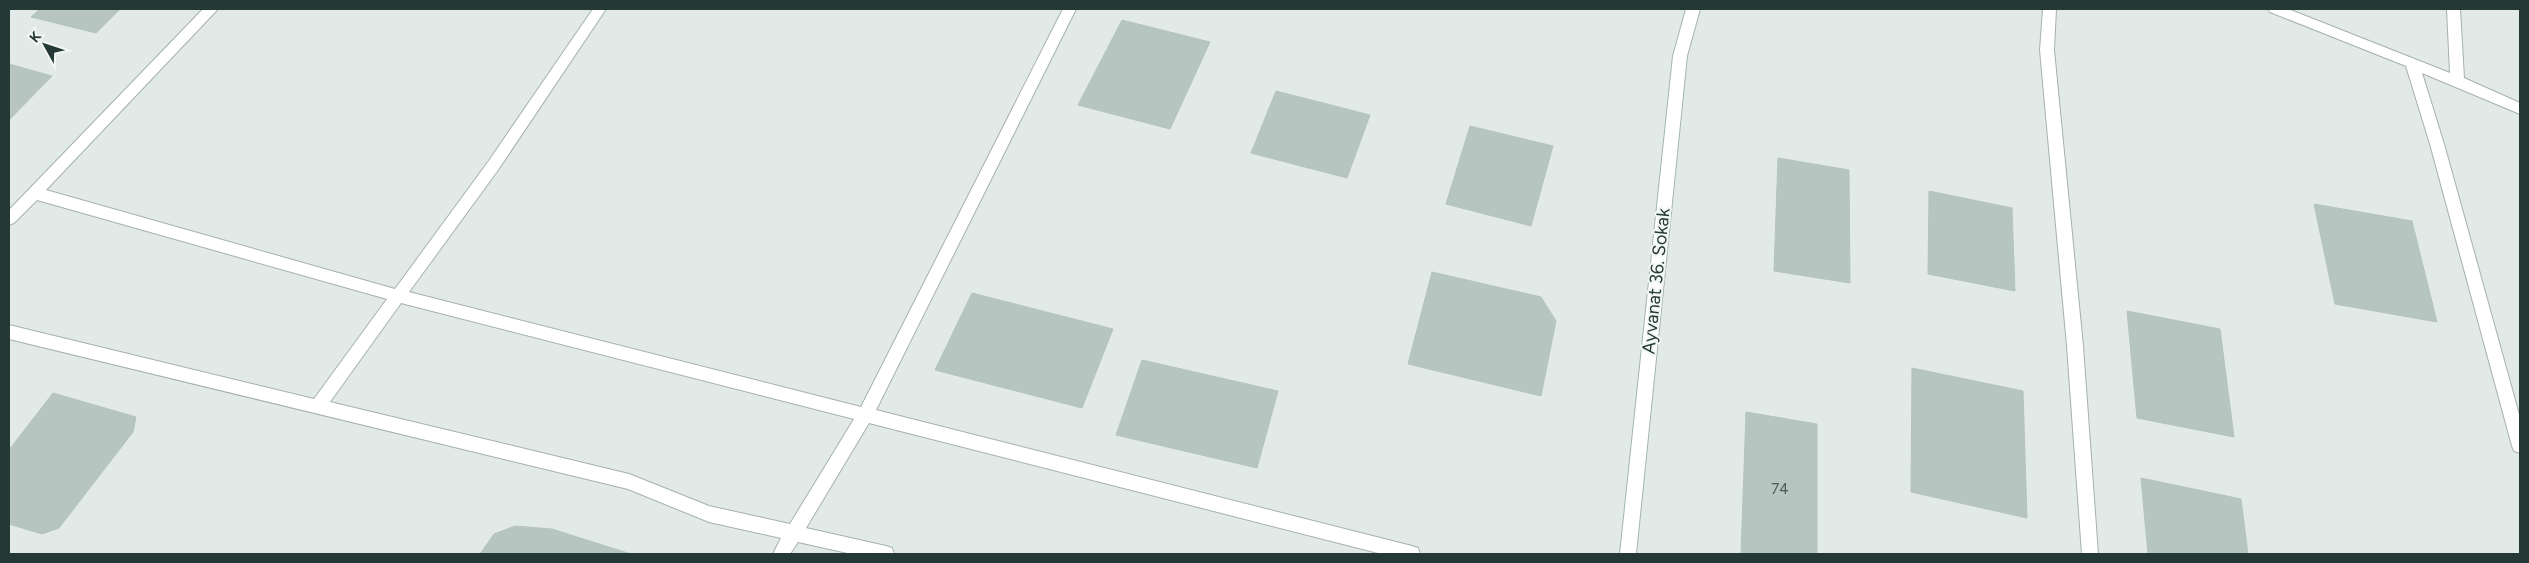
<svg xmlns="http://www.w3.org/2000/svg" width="2529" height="563" font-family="Figtree,sans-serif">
<rect width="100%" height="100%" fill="#e2eae7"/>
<path fill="#b7c5c1" stroke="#b5c3bf" d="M40 9H120L96 33 31 17Z
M1122 20 1210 42 1170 129 1078 105Z
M9 64 52 76 9 120Z
M1276 91 1370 115 1347 178 1251 153Z
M1470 126 1553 146 1531 226 1446 204Z
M1778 158 1849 170 1850 283 1774 271Z
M1929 191 2012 208 2015 291 1928 274Z
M2314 204 2412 221 2437 322 2335 304Z
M1432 272 1541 297 1556 321 1541 396 1408 364Z
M972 293 1113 329 1082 408 935 370Z
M2127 311 2220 329 2234 437 2137 418Z
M1142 360 1278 391 1257 468 1116 435Z
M1912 368 2023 391 2027 518 1911 492Z
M53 393 136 417 133 432 59 528 42 534 9 524V450Z
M1746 412 1817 424V554H1741Z
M2141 478 2241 499 2248 554H2148Z
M515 526 552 529 631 554H480L494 534Z"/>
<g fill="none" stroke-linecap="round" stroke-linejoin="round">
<defs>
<path id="street" d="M203 9H218L46 190 395 289 488 162 593 9H606L498 170 409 292 861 407 1063 9H1076L876 410 1412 546 1418 548 1420 554H1382L869 423 806 528 886 546 892 548 894 554H852L798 542 790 554H773L781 538 709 522 628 489 9 339V325L314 399 387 299 37 200 14 223 9 225V210ZM401 303 854 419 790 524 709 506 629 474 330 402Z
M2043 9H2056L2054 50 2083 346 2098 554H2082L2067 346 2040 50Z
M2268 9H2288L2450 73 2447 9H2460L2464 78 2520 103V114L2422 73 2444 144 2520 418V453L2514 451 2512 446 2430 144 2406 66 2270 12Z"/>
<path id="secondary" d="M1686 9H1700L1687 56 1636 554H1620L1673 56Z"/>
</defs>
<use href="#street" stroke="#a5b1ae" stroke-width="2"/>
<use href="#secondary" stroke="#a2b5b0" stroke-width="2"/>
<use href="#street" fill="#fff" fill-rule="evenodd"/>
<use href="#secondary" fill="#fff" fill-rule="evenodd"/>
</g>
<g text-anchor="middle" stroke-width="4" stroke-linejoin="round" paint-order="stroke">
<g font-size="15" fill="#495c59">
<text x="1780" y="494">74</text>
</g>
<g font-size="18" fill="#243936" stroke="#f2f7f5">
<text transform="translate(1656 281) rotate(-84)" y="6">Ayvanat 36. Sokak</text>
</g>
</g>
<rect width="2529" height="563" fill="none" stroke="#243936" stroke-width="20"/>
<g transform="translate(45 45) rotate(310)" stroke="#f2f7f5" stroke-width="4" paint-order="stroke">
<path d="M0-4L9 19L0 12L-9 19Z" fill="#243936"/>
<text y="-8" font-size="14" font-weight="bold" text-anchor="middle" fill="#243936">K</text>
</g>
</svg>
